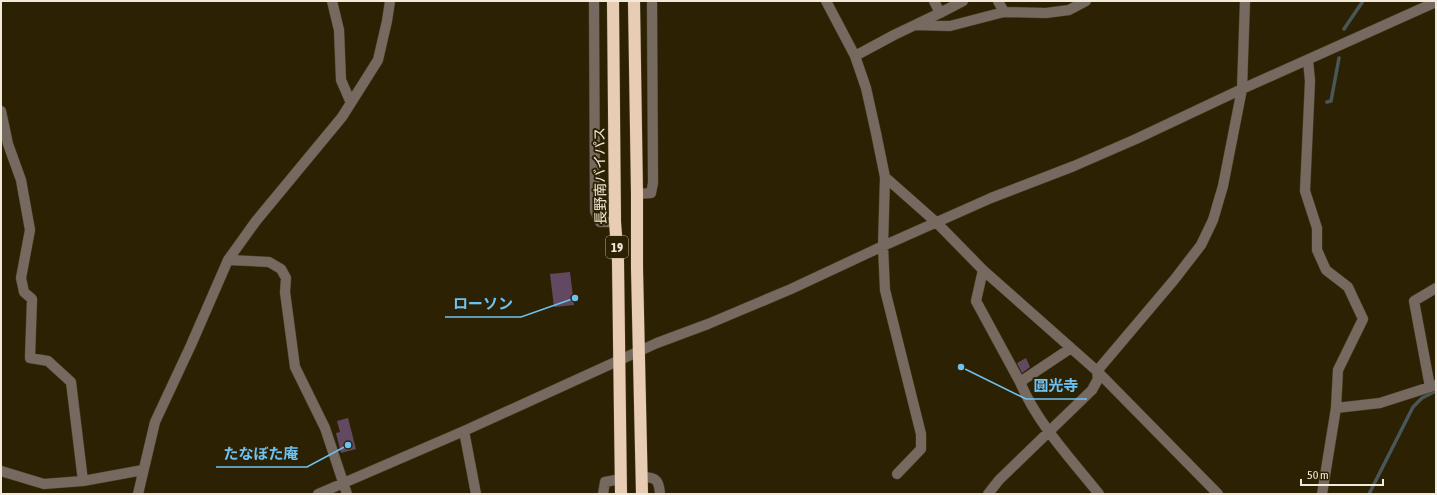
<svg xmlns="http://www.w3.org/2000/svg" width="1437" height="495" font-family="'Asap Condensed','Noto Sans JP',sans-serif">
<rect width="100%" height="100%" fill="#2c2203"/>
<g fill="none" stroke-linecap="round" stroke-linejoin="round">
<path stroke="#495759" stroke-width="3.5" d="M1344 29 1363 1
M1327 102 1331 101 1339 58
M1369 494 1413 407 1422 398 1436 391"/>
</g>
<path fill="#624961" d="M570 272 574 305 554 307 550 274Z
M1026 358 1030 367 1022 373 1017 363Z
M348 418 356 449 341 453 336 433 340 432 337 421Z"/>
<g fill="none" stroke-linecap="round" stroke-linejoin="round">
<defs>
<path id="minor" d="M332 1 339 30 341 80 351 103
M594 1 595 211 600 222H615
M826 1 855 56 866 88 876 133 885 177 883 246 885 290 921 434V449L897 474
M934 1 940 13
M998 1 1004 12
M915 25 950 26 1004 12 1046 13 1069 10 1086 1
M855 56 894 35 940 13 963 1
M1308 60 1310 81 1305 191 1317 228V250L1326 270 1348 287 1363 319 1338 370 1336 408 1322 494
M1 111 8 144 21 180 30 230 21 278 24 292 32 299 30 358 48 361 71 382 83 481
M885 177 937 223 983 270 1097 371 1218 494
M637 194 651 193 653 183 652 1
M228 260 269 262 281 269 286 278 285 292 295 367 325 428 347 494
M983 270 976 301 1020 382C1037 423 1071 459 1099 494
M1020 382 1071 348
M1430 387 1414 301 1436 288
M1336 408 1380 403 1436 385
M464 431 476 494
M1 471 44 484 83 481 143 470
M642 477C656 477 659 480 660 494
M138 494 155 422 191 345 228 260 256 221 342 117 378 60 387 21 390 1
M318 494 464 431 657 343 708 324 791 289 883 246 991 198 1074 166 1136 139 1242 89 1436 2
M603 494 605 482 621 479
M988 494 999 480 1092 390 1098 379 1097 371 1174 280 1201 245 1213 220 1223 186 1242 89 1245 1"/>
<path id="highway" d="M613 1 615 222 618 261 621 494
M634 1 637 194V268L642 494"/>
</defs>
<use href="#minor" stroke="#483e21" stroke-width="11"/>
<use href="#highway" stroke="#483e21" stroke-width="13"/>
<use href="#minor" stroke="#756960" stroke-width="10"/>
<use href="#highway" stroke="#e9ccb4" stroke-width="12"/>
</g>
<g text-anchor="middle" stroke-width="4" stroke-linejoin="round" paint-order="stroke">
<rect fill="#2c2203" stroke="#b7af99" stroke-width="1" x="606" y="236" width="22" height="22" rx="3"/>
<g font-size="13" font-weight="bold" fill="#f2ebd9">
<text x="617" y="252">19</text>
</g>
<g font-size="14" fill="#f2ebd9" stroke="#2c2203">
<text transform="translate(600 176) rotate(-91)" y="5">長野南バイパス</text>
</g>
</g>
<path fill="none" stroke="#6dc2f3" stroke-width="1.5" d="M575 298L521 317H445M961 367L1026 399H1087M348 445L307 467H216"/>
<g fill="#6dc2f3" stroke="#2c2203" stroke-width="1.5">
<circle cx="575" cy="298" r="4"/>
<circle cx="961" cy="367" r="4"/>
<circle cx="348" cy="445" r="4"/>
</g>
<g font-size="15" text-anchor="middle" font-weight="bold" fill="#6dc2f3" stroke="#2c2203" stroke-width="4" stroke-linejoin="round" paint-order="stroke">
<text x="483" y="309">ローソン</text>
<text x="1056" y="391">圓光寺</text>
<text x="261" y="459">たなぼた庵</text>
</g>
<rect width="1437" height="495" fill="none" stroke="#f2ebd9" stroke-width="4"/>
<path d="M1301 479v6h82v-6" fill="none" stroke="#f2ebd9" stroke-width="2"/>
<text x="1307" y="479" font-size="12" fill="#f2ebd9" stroke="#2c2203" stroke-width="3" paint-order="stroke">50 m</text>
</svg>
